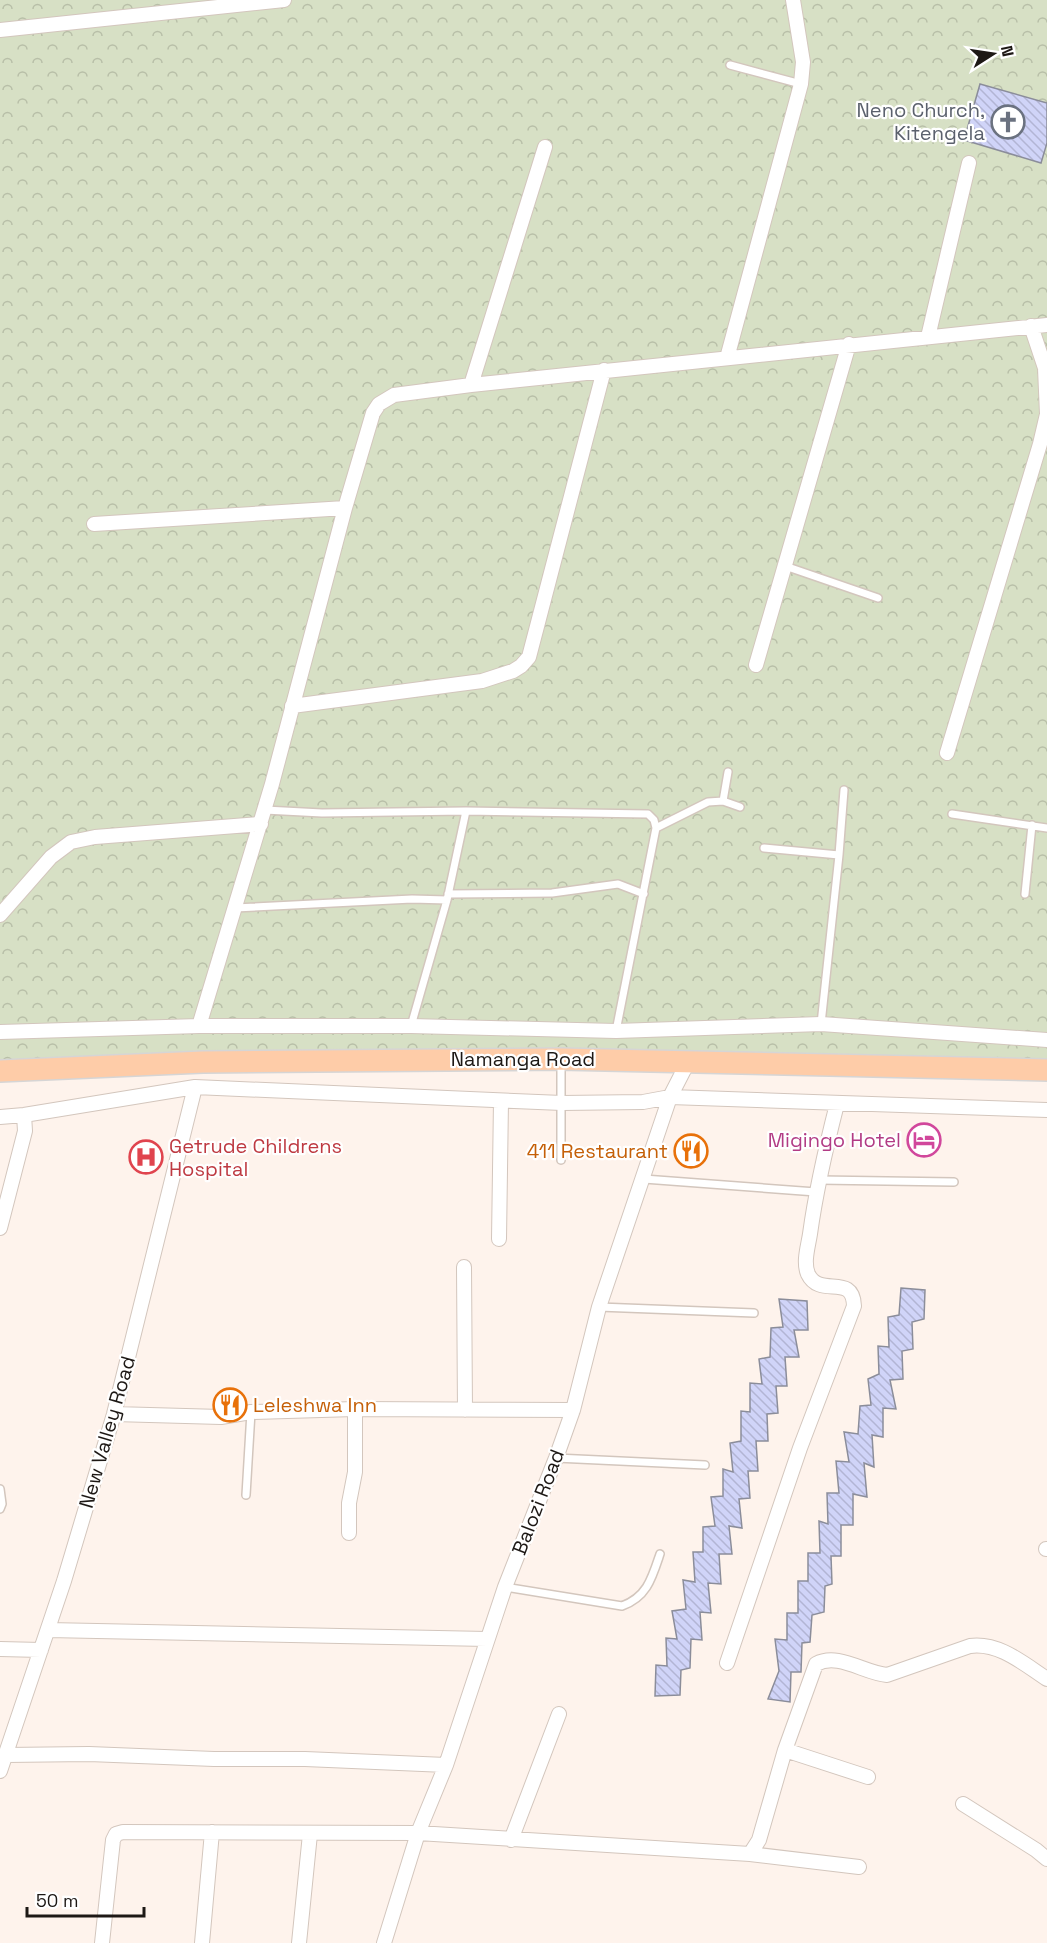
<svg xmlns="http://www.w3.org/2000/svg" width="1047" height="1943" font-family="'Space Grotesk',sans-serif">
<defs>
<pattern id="forest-crowns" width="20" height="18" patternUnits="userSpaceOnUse" patternTransform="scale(1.5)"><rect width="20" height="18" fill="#d7e0c5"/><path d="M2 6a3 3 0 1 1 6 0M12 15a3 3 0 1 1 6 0" fill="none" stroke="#b8bfa8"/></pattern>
<pattern id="building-back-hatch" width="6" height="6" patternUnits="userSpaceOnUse" patternTransform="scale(1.5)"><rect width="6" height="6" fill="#d0d4f8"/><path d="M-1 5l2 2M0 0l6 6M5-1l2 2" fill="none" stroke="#b2b5d4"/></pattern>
</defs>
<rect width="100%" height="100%" fill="#fef3ec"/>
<path fill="url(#forest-crowns)" d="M0 0H1047V1067H0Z"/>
<path fill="url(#building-back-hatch)" stroke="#8b8d9a" stroke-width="1.5" d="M980 84 1047 103V143L1041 163 964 140Z
M901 1288 925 1290 924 1319 912 1322 913 1349 902 1351 903 1379 890 1380 896 1409 883 1408V1437L872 1435 874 1467 864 1463 867 1497 853 1494V1525H841V1556H831L832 1584 825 1586 824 1612 812 1615 810 1642 802 1643 801 1672H791L790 1702 768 1699 779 1671 775 1639 787 1640V1613H798V1581H808V1553H820L819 1521 828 1524 827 1493H839L836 1461 849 1462 844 1432 858 1434 860 1406 871 1405 868 1379 879 1374 878 1346 889 1347 888 1317 899 1315Z
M779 1299 807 1301 808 1330H794L799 1357H785L787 1386H776L778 1413 767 1414 768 1441H756L758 1471H748L750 1498 739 1499 742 1528 729 1526 732 1554H719L721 1584 708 1583 711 1613 700 1612 702 1640 691 1639 690 1668 681 1670 680 1695 655 1696 656 1665 667 1666 666 1638 677 1639 672 1611 686 1609 683 1580 695 1582 693 1552H703V1527L715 1526 711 1497 723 1496V1469L733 1472 730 1443 741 1441V1411L750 1412V1383L762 1384 759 1359 770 1357 771 1328 783 1327Z"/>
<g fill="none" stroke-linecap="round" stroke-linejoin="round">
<defs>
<path id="service" d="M730 65 801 84
M785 566 878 598
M723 801 728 772
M265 810 322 813 466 811
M952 814 1047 828
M656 828 708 802 723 801 740 807
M764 848 839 855
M448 894 552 893 618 884 644 894
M1025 894 1032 825
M235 908 412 899 447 900
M821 1024 839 855 844 790
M411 1026 447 900 466 811 648 814 654 820 656 828 616 1031
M561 1061V1160
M644 1179 816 1192
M819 1180 954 1182
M599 1307 754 1313
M556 1458 705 1465
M0 1489 2 1504 0 1509
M246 1495 251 1412
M505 1587 622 1606C647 1597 652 1578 660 1554"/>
<path id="minor" d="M0 30 284 0
M928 337 969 163
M727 358 801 84 803 62 793 0
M471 385 1047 325
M94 524 345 508
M756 665 849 344
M292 706 482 681 513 671 521 666 529 657 604 370
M947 753 1040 444 1047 414 1045 368 1031 326
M0 915 51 857 71 842 95 837 261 824
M199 1026 272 784 345 508 373 413 379 404 394 395 471 385 545 147
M0 1032 199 1026H411L616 1031 821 1024 1047 1040
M0 1117 24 1115 195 1087 562 1103 643 1102 670 1097 1047 1110
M0 1228 25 1131 24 1115
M499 1239 501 1101
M464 1267 465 1410
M355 1409 573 1410
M114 1414 221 1417 251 1412 355 1409V1472L349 1503V1533
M1046 1549H1047
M48 1630 487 1639
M0 1649 41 1650
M727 1663 800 1448 854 1306C853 1272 820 1299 808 1274 803 1262 808 1247 810 1234 816 1190 826 1147 837 1104
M785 1750 868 1777
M6 1755 89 1754 214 1759H305L446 1765
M0 1771 64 1581 114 1414 195 1087
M963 1804 1036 1850 1047 1859
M511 1840 559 1714
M750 1854 859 1867
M102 1943 113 1840 116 1834 123 1832 418 1833 750 1854 759 1840 785 1750 816 1664C838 1652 864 1673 887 1675L970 1646C999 1642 1024 1664 1047 1679
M202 1943 212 1832
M299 1943 310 1834
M384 1943 418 1833 446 1765 505 1587 556 1458 573 1410 599 1307 670 1097 689 1060"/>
<path id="trunk" d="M0 1071 203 1062 560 1059 1047 1070"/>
</defs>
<use href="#service" stroke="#d3c6bd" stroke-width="10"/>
<use href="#minor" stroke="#d3c6bd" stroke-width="16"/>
<use href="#trunk" stroke="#d6d5d5" stroke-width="24"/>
<use href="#service" stroke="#fff" stroke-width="7"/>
<use href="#minor" stroke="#fff" stroke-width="14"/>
<use href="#trunk" stroke="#fecca8" stroke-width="21"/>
</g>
<defs>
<symbol id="church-ring" viewBox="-11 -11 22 22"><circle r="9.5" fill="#fff" stroke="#6b7280" stroke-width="1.5"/><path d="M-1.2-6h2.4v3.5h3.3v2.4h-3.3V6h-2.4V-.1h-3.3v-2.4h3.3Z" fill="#6b7280"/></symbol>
<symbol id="hotel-ring" viewBox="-11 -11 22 22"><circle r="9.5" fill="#fff" stroke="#d1479c" stroke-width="1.5"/><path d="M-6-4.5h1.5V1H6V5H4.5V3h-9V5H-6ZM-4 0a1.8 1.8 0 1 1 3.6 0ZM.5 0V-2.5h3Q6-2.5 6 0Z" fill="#d1479c"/></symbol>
<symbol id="restaurant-ring" viewBox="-11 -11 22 22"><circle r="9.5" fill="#fff" stroke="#e8710a" stroke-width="1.5"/><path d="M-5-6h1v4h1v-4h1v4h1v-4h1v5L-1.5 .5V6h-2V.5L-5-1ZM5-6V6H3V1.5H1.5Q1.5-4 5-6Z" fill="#e8710a"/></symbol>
<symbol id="hospital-ring" viewBox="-11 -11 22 22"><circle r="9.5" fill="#fff" stroke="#e0444e" stroke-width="1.5"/><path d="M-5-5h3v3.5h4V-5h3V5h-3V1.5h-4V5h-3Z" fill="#e0444e"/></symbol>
</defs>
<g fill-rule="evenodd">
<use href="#church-ring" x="989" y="103" width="38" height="38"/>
<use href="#hotel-ring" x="905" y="1121" width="38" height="38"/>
<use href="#restaurant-ring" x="672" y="1132" width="38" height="38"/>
<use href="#hospital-ring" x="127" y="1138" width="38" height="38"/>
<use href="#restaurant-ring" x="211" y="1386" width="38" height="38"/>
</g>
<g text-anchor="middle" stroke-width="4.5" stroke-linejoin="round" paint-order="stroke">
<g font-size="20" fill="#5b616d" stroke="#fff" text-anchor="end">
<text x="985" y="117">Neno Church,<tspan x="985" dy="23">Kitengela</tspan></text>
</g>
<g font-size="20" fill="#1d1815" stroke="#fff">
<text x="523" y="1066">Namanga Road</text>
<text transform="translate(107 1432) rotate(-74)" y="7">New Valley Road</text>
<text transform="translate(538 1502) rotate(-69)" y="7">Balozi Road</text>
</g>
<g font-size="20" fill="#b23c85" stroke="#fff" text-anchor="end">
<text x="901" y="1147">Migingo Hotel</text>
</g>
<g font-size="20" fill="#be3a42" stroke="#fff" text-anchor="start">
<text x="169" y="1153">Getrude Childrens<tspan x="169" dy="23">Hospital</tspan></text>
</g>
<g font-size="20" fill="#c56008" stroke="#fff" text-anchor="end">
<text x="668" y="1158">411 Restaurant</text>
<text x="253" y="1412" text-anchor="start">Leleshwa Inn</text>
</g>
</g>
<g transform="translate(993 54) rotate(78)" stroke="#ffffff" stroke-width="4.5" paint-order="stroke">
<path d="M0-4.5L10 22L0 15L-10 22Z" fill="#1d1815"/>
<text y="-9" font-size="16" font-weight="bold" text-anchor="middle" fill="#1d1815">N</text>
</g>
<path d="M27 1907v9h117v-9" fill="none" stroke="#1d1815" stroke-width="3"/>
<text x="36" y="1907" font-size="18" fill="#1d1815" stroke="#ffffff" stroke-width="4.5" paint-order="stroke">50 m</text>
</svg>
